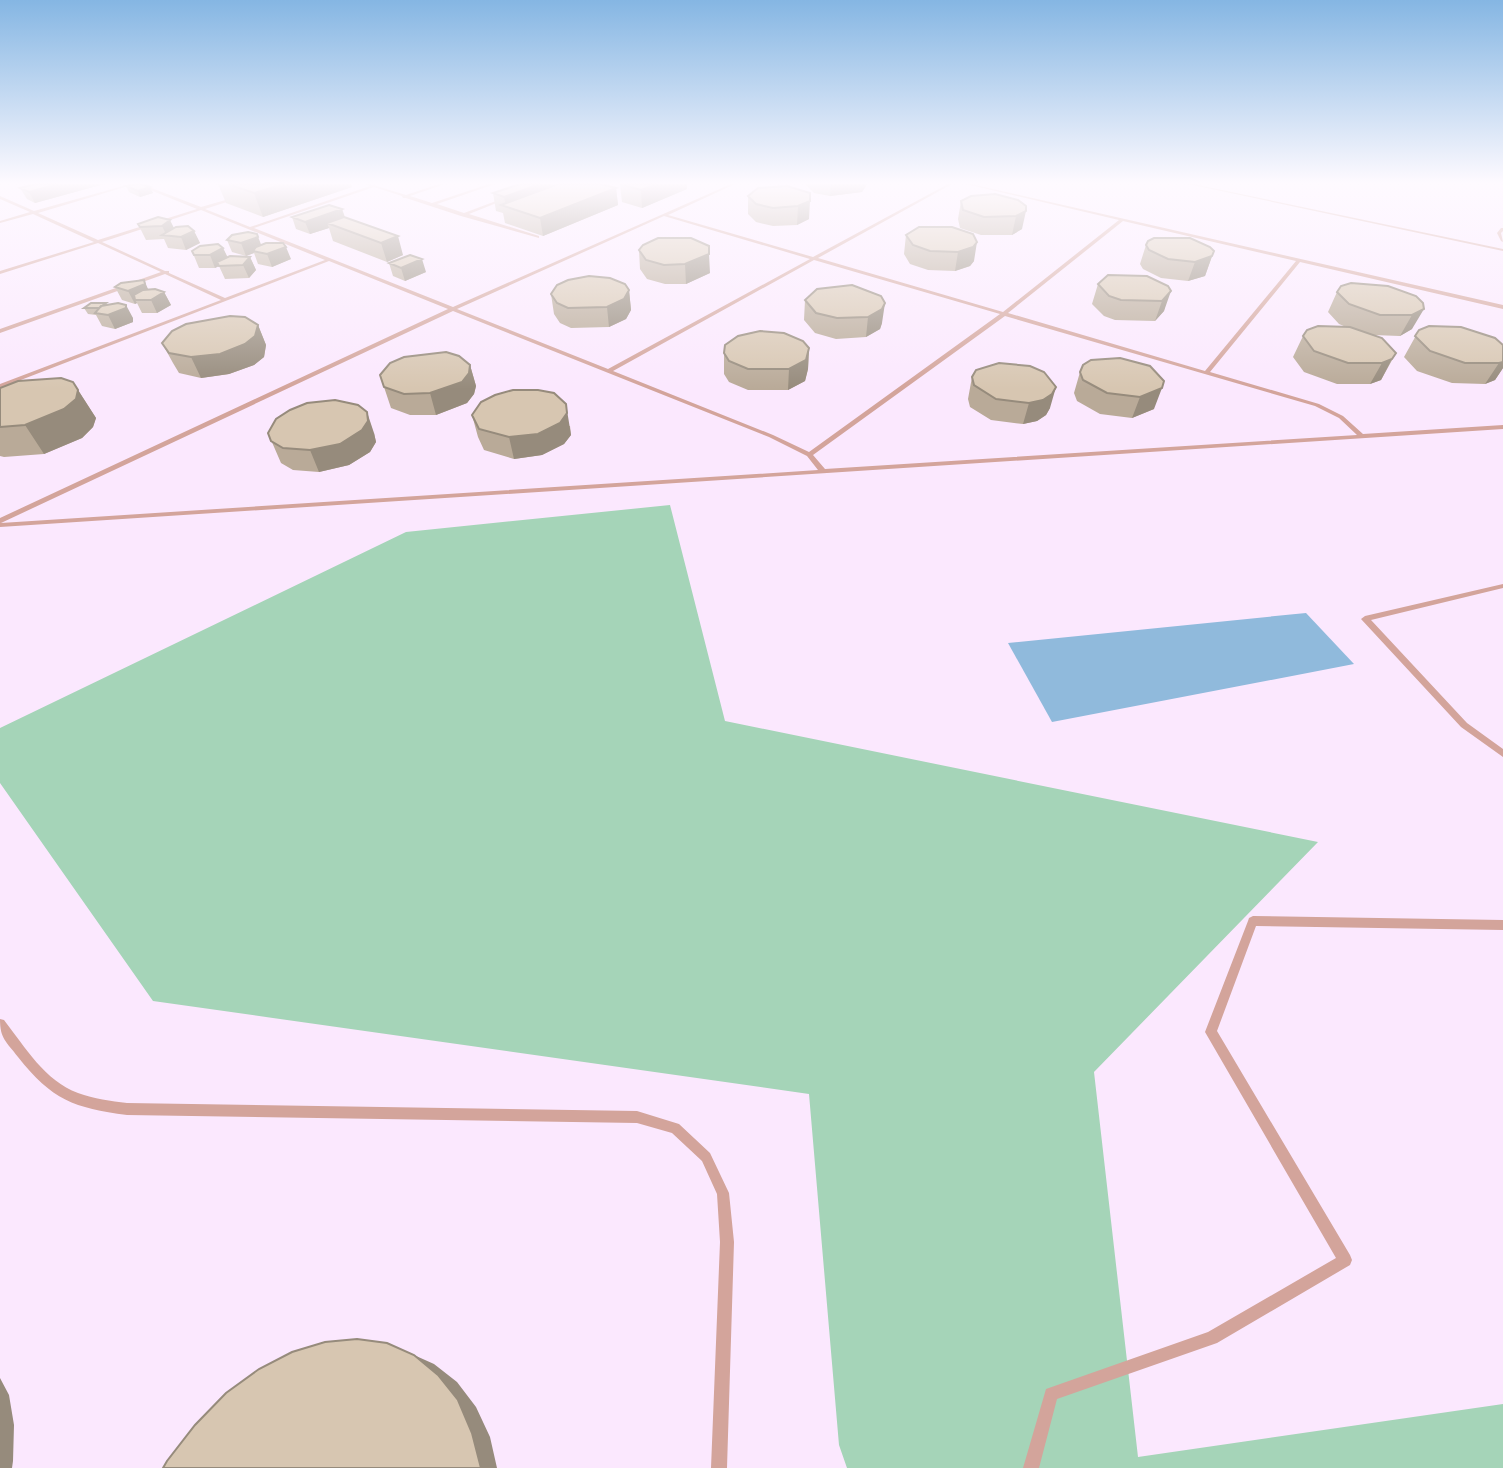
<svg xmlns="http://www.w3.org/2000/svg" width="1503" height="1468" font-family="'Alegreya Sans',sans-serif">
<rect width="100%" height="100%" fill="#fdf5fe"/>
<path fill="#fbe8fe" d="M0 184H1503V1468H0Z"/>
<path fill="#a5d4b8" d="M670 505 725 721 1318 842 1094 1072 1138 1457 1503 1404V1468H847L839 1445 809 1094 153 1001 0 783V728L406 532Z"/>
<path fill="#90badc" d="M1306 613 1354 664 1052 722 1008 643Z"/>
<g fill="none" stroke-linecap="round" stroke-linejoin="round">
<path fill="#d3a49b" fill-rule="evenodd" d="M130 184H135L38 213 98 240 197 209 138 185 137 184H141L201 207 236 197V199L205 209 250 227 370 186 365 184H370L406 195 439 184H443L442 185 410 196 432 203 489 184H493L492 185 437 204 464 213 504 198V200L469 214 539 236V238L461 216 406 198H403L402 196 374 187 254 228 453 307 731 184H735L668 215 813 257 948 184H952L818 258 1003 312 1119 220 966 184H971L1503 305V309L1300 262 1210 372 1319 404 1343 416 1363 434 1503 425V429L0 527V518L448 309 329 261 0 388V384L221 300 165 274 0 333V329L161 272 98 243 0 274V271L94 242 33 214 0 223V221L30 212 0 199V196L34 211ZM201 210 325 260 225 298 169 273V271H165L102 242ZM664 216 810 259 608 369 457 309ZM1123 221 1296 261 1205 371 1008 313ZM814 260 1000 314 809 452 773 435 613 371ZM453 311 769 437 807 456 818 470 1 523ZM1005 316 1315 406 1339 418 1357 435 825 469 813 455Z
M1188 184H1193L1503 249V251Z
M1501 228H1503V231L1501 233 1503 242 1501 241 1497 233Z
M1503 584V588L1371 620 1467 723 1503 749V757L1461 727 1361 619 1365 616Z
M1253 916 1503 920V930L1256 926 1217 1031 1350 1255 1352 1260 1350 1265 1217 1343 1057 1399 1039 1468H1023L1046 1389 1208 1332 1336 1258 1205 1032 1248 921 1249 918Z
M0 1019 4 1020C25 1047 45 1081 78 1093 94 1099 111 1101 127 1103L637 1111 679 1124 710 1153 729 1193 734 1242 727 1468H711L720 1242 717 1194 702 1161 672 1133 637 1123 127 1115C74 1108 52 1100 18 1057 6 1041 0 1039 0 1019Z"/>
</g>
<path fill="#b9aa98" d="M35 184H104L35 203 27 199 20 188Z
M218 184H351L352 187 263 217 226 203Z
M620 184H687V189L642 208 622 202Z
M806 184H866V186L862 192 830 196 814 193 806 185Z
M126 186 150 187 153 193 140 197 129 192Z
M552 186 616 188 618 205 543 236 505 223 503 213 496 211 493 193Z
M787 186 809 219 797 225 773 226 756 222 748 214V196Z
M1018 200 1022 229 1012 235H981L960 228 958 219 961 201Z
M342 209 345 217 403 255 387 262 333 241 329 228 310 234 296 229 292 217Z
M158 217 174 228 194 231 200 243 186 250 168 248 164 239 146 240 138 224Z
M919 227 974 261 970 266 955 271 928 270 910 264 904 254 906 235Z
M227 240 261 244 291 259 272 267 258 264 254 253 246 256 232 252Z
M1146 245 1214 251 1205 276 1188 281 1161 278 1143 269 1140 264Z
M223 248 227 257H250L256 270 249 278 225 279 219 266 215 268H199L192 251Z
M639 250 710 273 686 284H665L647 279 640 269Z
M389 263 426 272 405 281 393 276Z
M144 280 148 290 164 292 171 305 157 313H142L137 303 135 304 122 300 115 287Z
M1098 284 1168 286 1164 311 1155 321 1115 320 1104 316 1092 304Z
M817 289 882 323 880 329 866 337 836 339 815 333 804 320 805 300Z
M629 290 631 310 626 319 609 327 571 328 560 323 554 314 551 294Z
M1337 292 1416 296 1412 329 1400 336 1373 335 1396 353 1381 380 1370 384H1337L1304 372 1293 357 1303 336 1346 327 1339 324 1328 312Z
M107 305 133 318V322L115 329 102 326 96 315 88 314 84 308Z
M258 325 266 345 264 357 254 365 229 374 201 378 179 373 173 363 162 343Z
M1419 330 1503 345V368L1495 380 1485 384 1452 383 1417 371 1404 357Z
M809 348 808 369 805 381 788 390H748L729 382 724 374V353Z
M1120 358 1154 409 1132 418 1100 414 1077 401 1074 393 1080 372Z
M470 365 476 386 474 394 467 403 436 415H410L391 408 380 375Z
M972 377 1050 408 1046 415 1037 421 1023 424 991 420 970 407 968 399Z
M0 388 78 390 96 418 93 427 82 438 44 454 4 457 0 456Z
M472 415 570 426 571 435 564 444 542 455 514 459 484 450 478 437Z
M268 433H374L376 442 370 452 349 465 319 472 293 470 281 463Z"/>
<path fill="#968b7c" d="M58 184H104L35 203 29 192Z
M284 184H351L352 187 263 217 254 193Z
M540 184H552L554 197 506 206 504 197Z
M657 184H687V189L642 208 641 190Z
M831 184H866V186L862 192 830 196Z
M150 187 153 193 140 197 138 191Z
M616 188 618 205 543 236 540 218Z
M810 201 809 219 797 225 798 206Z
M342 209 346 222 327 223 329 228 310 234 305 222Z
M1026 211 1022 229 1012 235 1016 216Z
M170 220 176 232 167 236 162 226Z
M194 231 200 243 186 250 181 237Z
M257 234 262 247 253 251 254 253 246 256 241 243Z
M398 236 403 255 387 262 381 243Z
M977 242 974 261 970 266 955 271 958 252Z
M286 247 291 259 272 267 267 254Z
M223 248 229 260 217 262 219 266 215 268 210 255Z
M709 254 710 273 686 284 685 264Z
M1212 256 1205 276 1188 281 1195 262Z
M250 257 256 270 249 278 243 265Z
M422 259 426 272 405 281 401 268Z
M144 280 152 298 135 300 137 303 135 304 128 291Z
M629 290 631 310 626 319 609 327 607 307Z
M1171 291 1164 311 1155 321 1162 301Z
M164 292 171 305 157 313 151 300Z
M885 303 882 323 880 329 866 337 868 317Z
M126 305 133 318V322L115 329 108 315Z
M1424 309 1412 329 1400 336 1412 315Z
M258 325 266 345 264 357 254 365 229 374 201 378 191 357Z
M809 348 808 369 805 381 788 390 789 369Z
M1392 359 1381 380 1370 384 1382 363Z
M1503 362V368L1495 380 1485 384 1499 363Z
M470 365 476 386 474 394 467 403 436 415 430 393Z
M1056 387 1050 408 1046 415 1037 421 1023 424 1029 403Z
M1162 388 1154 409 1132 418 1140 397Z
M78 390 96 418 93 427 82 438 44 454 25 425Z
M566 404 571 435 564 444 542 455 514 459 509 437Z
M367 412 374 433 376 442 370 452 349 465 319 472 310 450Z
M387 1343 434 1364 457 1382 476 1407 490 1437 497 1468H481Z
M0 1378 9 1395 14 1425 13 1461 12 1468H0Z"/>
<path fill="#d7c6b1" stroke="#968b7c" stroke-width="2" d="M35 184H58L29 192 20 188Z
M136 184H141L150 187 138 191 126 186Z
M228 184H284L254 193Z
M520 184H540L504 197 493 193Z
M558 184H601L616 188 540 218 501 205Z
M620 184H657L641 190Z
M787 186 810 193V201L798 206 773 208 756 204 748 196 758 188Z
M995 194 1018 200 1026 206V211L1016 216 984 217 963 210 961 201 971 196Z
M329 205 342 209 305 222 292 217Z
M158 217 170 220 162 226 140 227 138 224Z
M344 217 398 236 381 243 327 223Z
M188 226 194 231 181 237 162 235 176 227Z
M919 227H952L973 234 977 242 973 247 958 252 930 251 913 245 906 235Z
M248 232 257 234 258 237 241 243 227 240 232 235Z
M658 238H691L709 246V254L685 264 664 265 646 260 639 250 643 245Z
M1154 238H1190L1210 247 1214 251 1212 256 1195 262 1168 259 1149 250 1146 245 1148 241Z
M266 243H283L286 247 267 254 253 251 256 247Z
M218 244 223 248 210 255H194L192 251 200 246Z
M410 255 422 259 401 268 389 263Z
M230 256 250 257 243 265 219 266 217 262Z
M1108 275 1147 276 1168 286 1171 291 1162 301 1121 300 1109 296 1098 284Z
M589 276 610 278 625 284 629 290 624 299 607 307 568 308 557 303 551 294 557 285 568 280Z
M144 280 145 284 128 291 115 287 121 283Z
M1351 283 1388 286 1416 296 1423 303 1424 309 1412 315H1380L1349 304 1337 292 1341 286Z
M852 285 881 296 885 303 882 309 868 317 837 318 816 313 805 300 817 289Z
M155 289 164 292 151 300H135L134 295 143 290Z
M91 303H106L99 308H84Z
M118 303 126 305V308L108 315 95 313 101 306Z
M230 316 245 317 258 325 255 336 245 344 220 354 191 357 169 353 162 343 172 331 186 324Z
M1318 326 1350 327 1382 338 1396 353 1392 359 1382 363H1348L1314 351 1303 336 1307 330Z
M1429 326 1461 327 1495 338 1503 345V362L1499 363H1465L1430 351 1415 336 1419 330Z
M760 331 784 333 803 341 809 348 806 360 789 369H748L729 361 724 353 725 345 738 336Z
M446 352 459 356 470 365 469 373 462 382 430 393 404 394 384 387 380 375 390 363 404 357Z
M1120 358 1150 366 1164 381 1162 388 1140 397 1107 393 1083 380 1080 372 1083 365 1091 360Z
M999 363 1030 366 1044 372 1056 387 1052 394 1043 400 1029 403 996 399 974 385 972 377 976 370Z
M61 378 73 382 78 390 76 399 64 409 25 425 0 427V388L18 381Z
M513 390H538L554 393 566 404 567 413 560 423 538 434 509 437 479 429 472 415 481 402 495 395Z
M335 400 358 405 367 412 368 421 362 430 340 444 310 450 283 448 271 441 268 433 276 419 290 410 307 403Z
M357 1339 387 1343 414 1355 438 1375 458 1400 472 1433 481 1468H163L167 1461 195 1425 226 1393 259 1369 292 1352 325 1342Z"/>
<linearGradient id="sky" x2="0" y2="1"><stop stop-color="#85b6e3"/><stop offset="0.47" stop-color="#fefaff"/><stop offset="1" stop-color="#fefaff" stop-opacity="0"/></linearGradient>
<rect width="1503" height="389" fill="url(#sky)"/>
</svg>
